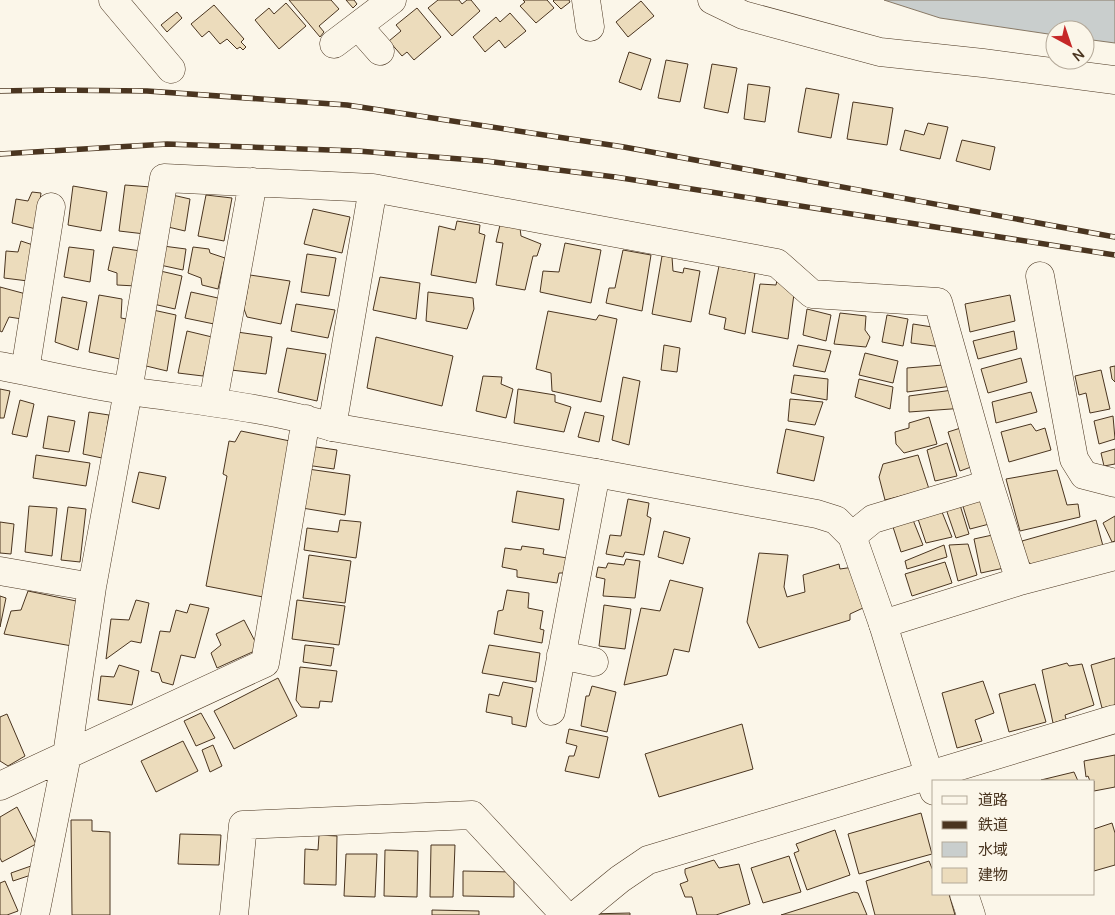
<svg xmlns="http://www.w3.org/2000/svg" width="1115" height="915" font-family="Manrope,'Noto Sans JP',sans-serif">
<rect width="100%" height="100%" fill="#fbf6e9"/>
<path fill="#c9cecd" stroke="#887966" d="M884 0H1115V43L1085 39V30H1055V35L940 18Z"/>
<path fill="#ecdcbc" stroke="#4a3520" d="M289 0H331L339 9 319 26 324 32 320 37Z
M346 0H354L357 4 353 8Z
M438 0H459L462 4 467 0H471L480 11 452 36 428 8Z
M523 0H547L554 8 536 23 520 6 525 2Z
M554 0H569L570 2 561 9 553 1Z
M641 1 654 16 628 37 616 22Z
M286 3 306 26 279 49 255 20 269 8 274 14Z
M214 5 244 39 241 42 246 47 243 50 240 47 237 49 227 39 220 44 209 31 202 37 191 24Z
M417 8 441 37 414 60 407 52 402 56 389 41 401 31 396 25Z
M177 12 182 18 167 32 161 25Z
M510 13 526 31 505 48 499 40 485 52 473 37 496 17 500 22Z
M629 52 651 59 641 90 619 82Z
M666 60 688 64 680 102 658 98Z
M712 64 737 68 728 113 704 108Z
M748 84 770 87 765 122 744 119Z
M806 88 839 94 831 138 798 132Z
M853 102 893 108 887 145 847 139Z
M928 123 948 127 940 159 900 150 905 130 924 135Z
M962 140 995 147 990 170 956 161Z
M125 185 151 187 145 234 119 231Z
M73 186 107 192 101 231 68 225Z
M32 192 41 193 36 229 12 223 16 199 28 201Z
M168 194 190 199 185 231 164 226Z
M206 195 232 198 224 241 198 236Z
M313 209 350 217 342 253 304 244Z
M457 221 480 225 479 233 485 235 476 283 431 275 439 226 455 230Z
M500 225 520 228 521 236 541 244 537 256H533L525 290 496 285 503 243 496 242Z
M21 241 33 245 28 281 4 278 6 251 18 252Z
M565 243 601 250 591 303 540 292 543 271 559 272Z
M163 246 186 249 183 270 160 265Z
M69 247 94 250 90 282 64 277Z
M113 247 141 251 136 286 117 285V273L108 270Z
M193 247 209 249 210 253 225 258 218 289 202 285 201 278 188 273Z
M623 250 651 255 642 311 606 303 609 288H615Z
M307 254 336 258 329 296 301 292Z
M662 256 672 257 673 271 683 273 684 268 700 271 691 322 652 314Z
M719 266 755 273 745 334 724 329 726 318 709 314Z
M156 270 182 276 175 309 149 303Z
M250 275 290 281 281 324 247 317 244 309Z
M778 275 794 294 788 339 752 332 760 284 776 285Z
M380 277 420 283 416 319 373 310Z
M0 287 26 294 22 319 9 317 2 332 0 331Z
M191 292 218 298 214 324 185 318Z
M428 292 473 298 474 309 467 329 426 321Z
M99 295 122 299 121 318 132 320 124 360 89 352Z
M1010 295 1015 321 970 332 965 304Z
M62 297 87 302 78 350 55 342Z
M296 304 335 310 328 338 291 331Z
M807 309 831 315 826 341 803 335Z
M153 310 176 315 167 371 142 365Z
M548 311 596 320 599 315 617 319 601 402 552 391 551 373 536 369Z
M840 313 866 316 865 330 870 337 866 347 834 344Z
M887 315 908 319 903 346 882 342Z
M913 324 945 329 942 347 911 343Z
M187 331 212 337 203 376 178 373Z
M1014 331 1017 349 978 359 973 341Z
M237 332 272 337 266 374 231 370Z
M376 337 453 356 442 406 367 388Z
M664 345 680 348 677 372 661 370Z
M798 345 831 351 825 372 793 366Z
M287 348 326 354 317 401 278 392Z
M865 353 898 361 893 383 859 375Z
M1021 358 1027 382 988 393 981 369Z
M955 364 960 385 907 392V368Z
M1115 366V382L1112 379 1110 367Z
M1101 370 1110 409 1090 413 1086 393 1079 395 1075 376Z
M794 375 828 379 827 400 791 393Z
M483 376 502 377 501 384 513 389 506 418 476 411Z
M623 377 640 381 629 445 612 440Z
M859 379 893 387 890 409 855 397Z
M0 389 10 391 4 418H0Z
M518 389 555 395V402L571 407 564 432 514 423Z
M960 389 965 408 909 412V396Z
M1031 392 1037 412 996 423 992 402Z
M790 399 823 402 815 425 788 421Z
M20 400 34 404 27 437 12 434Z
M89 412 109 415 102 458 83 454Z
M585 412 604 416 599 442 578 437Z
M48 416 75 421 69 452 43 448Z
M1113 416 1115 439 1099 444 1094 421Z
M929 417 937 444 904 453 896 444 895 432 909 428V423Z
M1031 424 1036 431 1045 428 1051 450 1009 462 1001 432Z
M970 425 982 463 960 471 948 432Z
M786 429 824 437 814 481 777 473Z
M241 431 290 441 263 597 206 586 227 476 223 474 229 441 235 442Z
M947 443 957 476 935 481 927 450Z
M309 446 337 450 334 469 306 465Z
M1115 449V464L1104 466 1101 453Z
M36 455 90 463 86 486 33 478Z
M918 455 929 489 885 500 879 477 883 464Z
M308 469 350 475 345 515 302 508Z
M1057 470 1067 505 1078 504 1080 517 1020 531 1006 479Z
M139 472 166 477 159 509 132 502Z
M517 491 564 499 559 530 512 522Z
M991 495 997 522 970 529 962 503Z
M628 499 649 503 647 516 651 518 644 555 625 552 623 557 606 554 610 535 621 536Z
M960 505 969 534 956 538 946 509Z
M29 506 57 508 52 556 25 552Z
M68 507 86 509 80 562 61 560Z
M942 512 952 537 926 543 918 519Z
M1115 516V541L1112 542 1103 523Z
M340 520 361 522 356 558 304 550 307 528 338 532Z
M913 520 923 545 901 552 893 527Z
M1096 520 1103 546 1036 568 1027 561 1022 541Z
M0 522 14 524 11 554 0 553Z
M664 531 690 538 683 564 658 557Z
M997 534 1004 568 981 573 974 539Z
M968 544 977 575 958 581 949 545Z
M944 545 947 557 907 569 905 561Z
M522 546 544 549 543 554 567 558 565 573H559L557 583 517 577V570L502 567 505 548 521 550Z
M759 553 788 555 784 587 787 597 805 592 803 575 839 564 840 569 854 567 863 608 850 614V620L759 648 747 622Z
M309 555 351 561 345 603 303 598Z
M626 559 640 561 635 598 603 596 605 579 596 577 598 567 606 568 608 563 624 565Z
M945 562 952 583 912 596 905 574Z
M670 580 703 588 689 652 674 649 667 675 624 685 641 608 660 611Z
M507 590 529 593 528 608 543 611 540 629 544 630 542 643 494 634 498 611 503 610Z
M28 591 81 602 72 646 4 634 11 611 21 610Z
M0 596 6 598 0 627Z
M136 600 149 603 141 643 131 641 106 659 111 619 129 620Z
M297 600 345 606 339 645 292 639Z
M190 604 209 608 195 658 181 655 173 685 162 682 159 673 151 671 160 631 170 632 176 610 187 613Z
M604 605 631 609 625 649 599 646Z
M244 620 259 649 217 668 211 653 221 645 216 634Z
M305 645 334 648 331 666 303 662Z
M489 645 540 653 536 682 482 673Z
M1115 658V705L1102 708 1091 665Z
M1067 663 1069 666 1082 664 1094 705 1065 715 1066 719 1053 723 1042 670Z
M119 665 139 671 132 705 98 700 101 676 114 677Z
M300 667 337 671 332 702 320 701 319 708 301 707 296 700Z
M278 678 297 716 234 749 214 711Z
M983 681 994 713 975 720 982 741 957 748 942 693Z
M503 682 533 688 526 727 512 724V717L486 712 489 694 499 696Z
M1035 684 1046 722 1009 732 999 694Z
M592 686 616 692 607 732 581 726 586 696H589Z
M201 713 215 738 196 746 184 721Z
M7 714 25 756 8 766 0 761V717Z
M742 724 753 769 659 797 645 754Z
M569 729 608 737 599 778 565 771 569 756H574L577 746 566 743Z
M183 741 198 771 156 792 141 761Z
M213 745 222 766 210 772 202 750Z
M1115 755V787L1094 791V781H1090L1088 776 1086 777 1084 761Z
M1074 772 1078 781 1041 780Z
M17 807 36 844 2 862 0 858V817Z
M921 813 932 854 859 874 848 834Z
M71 820H92V831L110 832V915H72Z
M1112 823 1115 833V865L1094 871V829Z
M835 830 850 875 807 890 794 853 799 851 796 844Z
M180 834 221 835 219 865 178 864Z
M319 835 337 836 336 885 304 884 305 849 318 850Z
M431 845H455L453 897H430Z
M385 850 418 851 417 897 384 896Z
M346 854H377L375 897 344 896Z
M789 856 801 892 763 903 751 868Z
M714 860 719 868 739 864 750 904 716 915H697L692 897H685L680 884 688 881 685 873V869Z
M929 861 934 873V894H949L955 915H875L866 881Z
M31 866 34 874 13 881 11 873Z
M463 871 514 872V897L463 896Z
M5 881 18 911 7 915H0V883Z
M854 892 858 893 867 915H781Z
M432 910 479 911V915H432Z
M630 913V915H588V914Z"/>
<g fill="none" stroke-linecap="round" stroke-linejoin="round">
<defs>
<path id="street" d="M113 0 171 69
M586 0 590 27
M712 0 743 15 880 52 983 63 1115 80
M358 26 380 51
M334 44 392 0
M1040 276 1074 459 1084 475 1115 483
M0 366C43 374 87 385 130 391 198 401 267 407 332 427L373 188 777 263 812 294 938 302 989 484 1020 581
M25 371 51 207
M213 402 253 182
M852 536 873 519 989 484
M0 571 92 587
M883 624 1020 581 1115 556
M561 655 594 662
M551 711 596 473
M0 786 265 663 306 419
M35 915 67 755 92 587 128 391 164 178 373 188
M234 915 243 825 472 815 565 915
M576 915 620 879 648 860 1115 719"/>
<path id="secondary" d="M332 427 596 473 817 514 836 520 852 536 883 624 934 791
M964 894 971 915"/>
</defs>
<use href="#street" stroke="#4a3520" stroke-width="29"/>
<use href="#secondary" stroke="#4a3520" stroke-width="29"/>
<use href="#street" stroke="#fbf6e9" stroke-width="28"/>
<use href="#secondary" stroke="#fbf6e9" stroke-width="28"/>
<defs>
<path id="rail" d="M0 91 52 90 147 91 347 105 624 147 1115 237
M0 154 167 144 358 151 486 161 615 177 1115 255"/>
</defs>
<use href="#rail" stroke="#4a3520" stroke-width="5.5"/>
<use href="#rail" stroke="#fbf6e9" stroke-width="4" stroke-dasharray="11" stroke-linecap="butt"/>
</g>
<rect x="932" y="780" width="162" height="115" fill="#fbf6e9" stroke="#b4a999"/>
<rect x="942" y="796" width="25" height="8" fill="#fbf6e9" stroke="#b4a999"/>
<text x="978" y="805" font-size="15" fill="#4a3520">道路</text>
<rect x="942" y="821" width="25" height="8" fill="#4a3520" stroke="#b4a999"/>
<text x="978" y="830" font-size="15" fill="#4a3520">鉄道</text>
<rect x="942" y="842" width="25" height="15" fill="#c9cecd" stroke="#b4a999"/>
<text x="978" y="855" font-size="15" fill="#4a3520">水域</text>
<rect x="942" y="868" width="25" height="15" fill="#ecdcbc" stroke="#b4a999"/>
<text x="978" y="880" font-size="15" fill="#4a3520">建物</text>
<g transform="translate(1070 45) rotate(140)"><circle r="24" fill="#fbf6e9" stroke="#b4a999"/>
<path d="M0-4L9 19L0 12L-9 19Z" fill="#c62828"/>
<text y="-8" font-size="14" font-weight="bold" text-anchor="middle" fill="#4a3520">N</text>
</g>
</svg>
